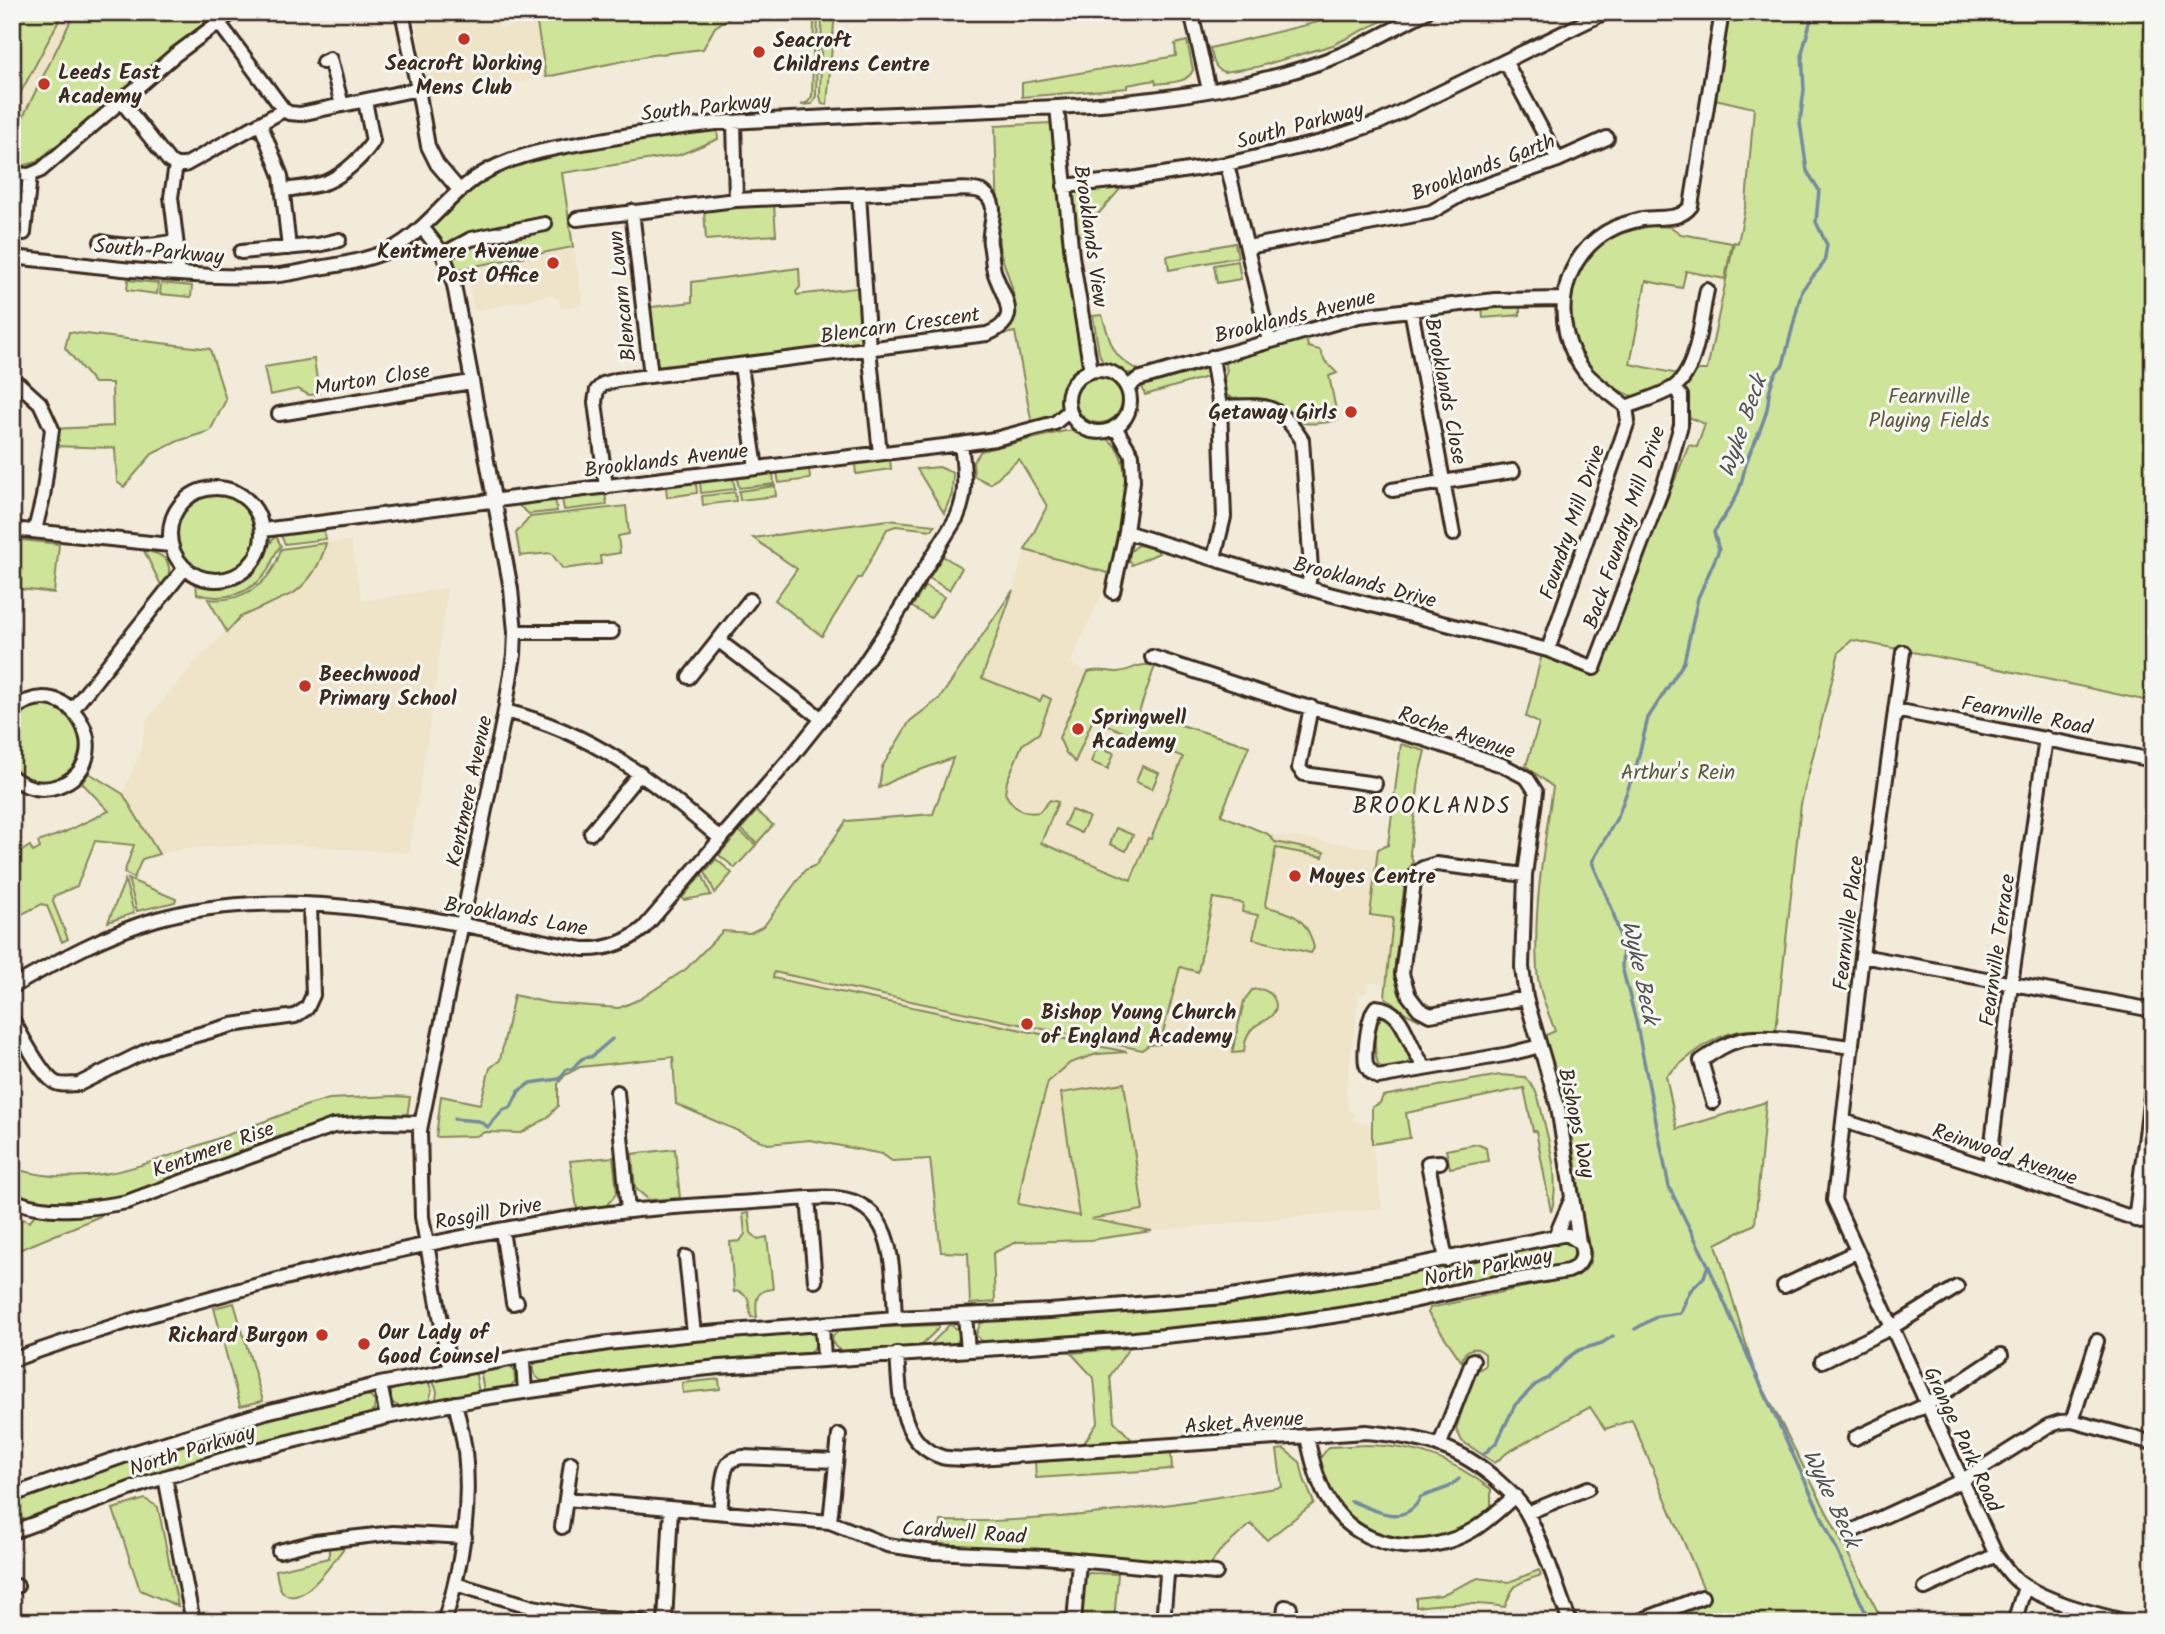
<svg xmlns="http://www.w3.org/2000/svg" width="2165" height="1634" font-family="Kalam,sans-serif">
<rect width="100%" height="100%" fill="#f2ebd9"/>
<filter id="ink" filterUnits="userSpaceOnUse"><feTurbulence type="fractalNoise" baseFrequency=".0143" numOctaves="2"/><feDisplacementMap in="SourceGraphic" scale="14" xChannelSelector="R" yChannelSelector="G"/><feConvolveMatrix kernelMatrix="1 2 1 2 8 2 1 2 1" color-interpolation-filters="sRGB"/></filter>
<g filter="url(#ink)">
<path fill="#efe3c8" d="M12 12H141L12 155Z
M414 12H495L500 28 536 22 546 77 430 98Z
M574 249 583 305 561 308 559 300 551 295 474 311 467 274 473 268Z
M350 541 362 601 447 588 433 703 409 853 282 844 186 848 159 854 123 794 141 751 146 721 189 669 240 617 294 593 301 588 317 567 326 543Z
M1025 550 1111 574 1070 663 1088 672 1078 693 1249 746 1221 815 1268 834 1378 849 1370 914 1393 918 1387 985 1369 982 1367 990 1365 993H1359L1346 1092 1348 1111 1354 1113 1353 1121 1372 1125V1144L1382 1208 1152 1231 1018 1204 1025 1166 693 1055 846 821 933 814 1013 590Z"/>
<path fill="#cee499" stroke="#84875c" stroke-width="2" d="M12 12 63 13 12 109Z
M75 12H220L36 162 26 165 12 164V139Z
M535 12H738L715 27 703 49 652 55 546 77Z
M802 12H818L816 96 812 104 801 105 808 102 812 96 814 19H802Z
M822 12H835L827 105 822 104 820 96Z
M1360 12H1380L1384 20 1333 45 1257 67 1224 72C1213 68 1213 58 1210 48Z
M1728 12H2153V702L2004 670 1852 640 1839 652 1801 804 1776 1031C1767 1031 1757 1029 1748 1030 1715 1032 1690 1056 1666 1076L1677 1129 1766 1102 1755 1224 1716 1244 1754 1370 1883 1622H1637L1708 1599 1632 1420 1605 1429 1590 1407 1508 1452 1495 1463 1462 1441 1456 1429 1475 1372 1485 1366V1354C1475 1344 1463 1349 1462 1362L1428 1313 1430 1308 1579 1275C1585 1270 1590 1266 1591 1258 1593 1245 1584 1233 1581 1221 1579 1207 1580 1192 1578 1178 1571 1130 1562 1080 1542 1037L1555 1031C1548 1012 1538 990 1537 969 1533 909 1544 847 1553 787L1526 766 1539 723 1526 717 1542 654 1596 675 1689 445 1697 447 1705 424 1686 416C1687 407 1684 399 1684 391 1685 384 1693 376 1698 370H1707L1734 242 1738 243 1746 203 1754 108 1715 99Z
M1187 41 1193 70C1187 84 1170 82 1156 84L1155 80 1127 85V88L1022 97V83L1176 56 1175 44Z
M716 123 718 139 679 155 562 173 573 247 449 271 422 227 441 206 507 163Z
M1050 123 1058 131 1086 373C1072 382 1067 392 1069 408L1033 430 1015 332 1000 335C1029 304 1006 280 999 246L995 126Z
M1122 187 1084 230 1082 235 1073 237C1072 228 1068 207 1070 198 1074 185 1110 188 1122 187Z
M774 205 776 235 706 240 704 210Z
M1651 226 1671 227 1681 234 1732 243 1725 279 1686 271 1682 288 1646 281 1630 364 1678 374 1677 379 1669 384 1636 397C1625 394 1616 389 1607 383 1561 350 1557 288 1598 248 1612 234 1632 230 1651 226Z
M1235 243 1238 257 1169 270 1167 256Z
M1238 261 1241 279 1217 283 1214 265Z
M799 268 800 287 796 292 797 295 864 287 869 349 651 376 643 308 692 302V282Z
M128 280 158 283 157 294 127 290Z
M161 283 192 286 191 297 160 294Z
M1520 305V315L1483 318 1482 307Z
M1102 315C1111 342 1110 358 1141 371 1126 376 1115 372 1103 363L1099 353 1093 316Z
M69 332 210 349 226 400 210 431 178 441 152 454 124 487 117 482 115 448 51 446 52 429 113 426 112 383H94L65 348Z
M1306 337 1308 347 1320 350 1325 361 1337 373 1329 376 1338 420C1327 422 1315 425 1304 423 1290 419 1282 402 1266 399 1253 397 1240 401 1227 396L1224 379 1227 370 1224 361Z
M314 359 319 394 309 395 298 389 270 395 264 367Z
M1208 368 1210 376 1145 395 1142 386Z
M1076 400a23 23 0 1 1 46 0a23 23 0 1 1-46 0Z
M1065 431C1074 430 1078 431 1086 434 1093 436 1101 435 1107 439 1142 461 1118 541 1111 574L1025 550 1047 506 1019 459 990 484 974 476 973 462 981 451Z
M890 459 891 469 856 474 855 463Z
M939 467 953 473 952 494 944 513 917 469Z
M809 469 810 479 779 483 777 473Z
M773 473 774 484 739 488 737 478Z
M733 478 735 489 701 493 700 482Z
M696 483 697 493 667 497 666 486Z
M775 486 776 496 740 500 739 491Z
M735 492 736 501 703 505 702 496Z
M605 494 607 505 564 510 562 499Z
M178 534a39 39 0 1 1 78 0a39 39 0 1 1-78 0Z
M555 500 557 511 529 514 518 505Z
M626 506 629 534 618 536 620 553 600 556 601 564 563 569 551 553 520 556 516 533 530 517Z
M888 520 935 525 932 530 896 526 887 529 861 578H858L822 636 775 600 797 569 753 538Z
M323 528 326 539 285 544 280 534Z
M276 536 281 546C274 552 273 562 268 570 252 594 223 602 197 594L196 583C222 589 247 585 262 560 267 551 268 543 276 536Z
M12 539 59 544 54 593 12 588Z
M326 543C321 564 311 580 294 593L240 617 227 632 208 599C243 603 272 583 281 549Z
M1138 545 1157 550 1159 553 1132 565 1129 560 1130 552Z
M144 551C167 553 177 567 162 587Z
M943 556 962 568 949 590 929 578Z
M925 586 944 597 931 618 912 607Z
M1013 590 982 678 1040 701 1043 695 1051 699 1039 733 1022 745 1007 781 1005 793C1012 807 1023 815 1039 812L1050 800 1058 802 1041 843 1131 880 1148 838 1151 839 1183 757 1093 719 1075 762 1066 753 1059 738 1088 672C1098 668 1107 672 1117 672 1132 671 1138 662 1155 666L1139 712 1249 746 1221 815 1268 834 1275 842 1324 852 1323 857 1276 848 1265 904 1266 907C1293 912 1308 919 1314 948L1311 953 1253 939 1258 915 1242 912 1243 903 1213 898 1198 972 1180 967 1160 1044 1149 1045 1142 1050 774 972 773 978 1127 1052 1097 1054 1070 1063 1048 1082 1025 1166 1018 1204 1079 1216 1061 1093 1124 1083 1143 1210 1091 1219 1152 1231 1090 1240 1017 1242 993 1253 995 1302 970 1304 968 1253 941 1252 930 1159 892 1161 882 1154 810 1140 768 1144 676 1104 673 1057 580 1067 565 1075 558 1084V1106L547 1118 521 1133 485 1132 476 1136 436 1137 441 1096 480 1104 490 1068 500 1060 514 995 549 1003 619 1008 640 999 686 969 723 931 750 933 764 926 805 870 816 865 846 821 933 814 953 758 898 778 879 788 882 767 910 721 940 698Z
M36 706C92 702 97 779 46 782 32 783 21 777 12 767V721L27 709Z
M1401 744 1425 751 1420 771 1410 853 1413 862 1405 880 1394 974 1399 994 1408 1005 1420 1015 1419 1020 1407 1014 1385 997 1393 918 1370 915 1378 849 1388 845Z
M1097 746 1114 753 1108 769 1091 762Z
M1142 766 1159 773 1152 789 1136 782Z
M89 773 123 794 159 854 142 859 134 878 124 873 134 845 95 841 77 886 54 896 53 902 68 939 62 942 47 906 42 904 12 919V857L30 846 33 852 40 848 38 842 65 832 109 811 82 783Z
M1071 810 1089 817 1081 833 1064 825Z
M757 811 773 825 757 843 741 829Z
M1116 828 1133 835 1126 851 1110 844Z
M739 831 756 845 735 868 719 855Z
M716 859 732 873 715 893 705 872Z
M702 874 711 895 684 900 682 898Z
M128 879 176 899 175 902 137 911Z
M125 880 134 913 108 922Z
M1258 989C1272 990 1283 1005 1270 1017 1264 1022 1256 1024 1251 1030 1245 1037 1245 1044 1244 1052L1232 1053 1244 1001 1252 990Z
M1387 1016C1399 1027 1425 1061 1399 1068 1391 1071 1385 1070 1378 1065 1374 1051 1372 1028 1382 1017Z
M1500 1075 1525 1077 1535 1090 1539 1100C1546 1134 1562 1178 1551 1212L1536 1131H1533L1524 1088 1406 1113 1410 1138 1372 1144V1107L1380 1103 1383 1096Z
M393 1096 410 1097 407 1117C382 1117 355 1115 331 1121 289 1130 249 1149 208 1164L202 1165 198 1169C130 1195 88 1213 14 1195L12 1201V1168C83 1190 139 1167 205 1143 238 1131 272 1119 305 1106L329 1099Z
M1477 1144 1486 1148 1488 1161 1450 1168 1446 1150Z
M675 1149 680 1198 649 1200 635 1188 632 1154Z
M613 1157 617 1193 606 1206 577 1209 570 1161Z
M12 1208 21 1220 23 1219 30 1222 35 1214 42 1211 110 1210V1212L12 1253Z
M749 1213 751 1233 758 1239 767 1237 773 1289C755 1290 755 1301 757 1317H751L748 1298 739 1291 734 1292 730 1242 740 1241 745 1234 743 1214Z
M1564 1242 1571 1244 1575 1250 1573 1260 1567 1264C1454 1288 1342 1312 1227 1325 1146 1334 1065 1338 983 1343L976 1335 980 1324 987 1321C1182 1313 1374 1284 1564 1242Z
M234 1303 263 1401 240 1406 214 1308Z
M950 1324 958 1330C961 1336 959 1341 954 1345L928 1347Z
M939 1325V1328L919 1347 843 1351C835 1349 831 1343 833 1335L842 1329Z
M806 1332 813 1334 816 1344 813 1350 807 1353 660 1365 543 1381C535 1378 528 1368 538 1361 543 1358 553 1358 559 1357 641 1343 724 1337 806 1332Z
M1129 1348 1110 1376 1114 1421 1132 1440 1084 1443 1098 1422 1094 1378 1071 1353Z
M505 1365 514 1370 515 1382 509 1387 484 1391 480 1369Z
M475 1370 479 1393 436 1400 437 1391 432 1379Z
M719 1379 720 1389 683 1393 682 1383Z
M427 1380 432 1390 429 1401 400 1407 391 1402V1392L396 1387Z
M363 1394 370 1396 375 1402 374 1410 369 1415 167 1471 12 1525V1503L162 1450 231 1429Z
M1367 1445C1417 1446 1451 1459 1491 1489V1509L1467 1529 1419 1544 1371 1534 1336 1505 1317 1462 1329 1447Z
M1284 1449 1300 1462 1304 1479 1314 1503 1267 1540 1251 1524 1219 1552 1210 1566 938 1547 941 1521C1055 1524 1169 1505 1282 1487L1277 1450Z
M1171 1453 1172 1469 1036 1478 1035 1462Z
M145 1499 158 1507 178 1606 140 1590 113 1509Z
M347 1544C336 1557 300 1614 282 1591 278 1586 277 1577 276 1570L329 1558V1547Z
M1539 1570 1541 1575C1516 1584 1514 1582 1505 1607 1475 1602 1446 1603 1416 1607V1598L1441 1595 1478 1578 1509 1582Z
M1089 1573 1118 1574 1114 1622H1081L1084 1577Z"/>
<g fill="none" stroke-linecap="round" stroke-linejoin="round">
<path stroke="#758aa0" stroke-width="3.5" d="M1813 12 1802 53 1804 90 1800 122 1807 171 1819 190 1816 222 1827 245 1824 263 1802 290 1783 365C1772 373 1769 391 1768 403 1767 413 1758 435 1754 444 1746 457 1744 475 1739 490 1733 505 1722 519 1714 532L1719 550 1698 598 1684 662 1648 718 1636 767 1618 816 1592 862 1612 909 1623 946 1622 967 1636 1021 1669 1187 1708 1265 1754 1370 1870 1622
M454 1119 479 1121 488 1127 503 1110 511 1107 519 1091 530 1083 559 1079 567 1069H572C578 1063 581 1056 591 1057L612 1039
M1635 1329 1658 1316 1680 1313 1690 1291 1704 1277 1708 1265
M1484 1454 1497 1442 1515 1405 1535 1385 1548 1378 1570 1356 1579 1350 1602 1343 1613 1336
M1351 1501C1376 1510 1404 1529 1421 1497L1449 1487 1459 1479"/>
<defs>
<path id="minor" d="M402 12 418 89 428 146 437 164 460 191
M1191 12 1209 90
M1505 61 1558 160
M323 62 330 59 342 105
M122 102 169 161 176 165 171 197 178 255 177 273
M1057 107 1072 256 1091 371
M284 110 289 113 300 114 418 89
M734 122 736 200
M260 123 281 176 289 248
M1227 164 1269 341
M176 165H185L284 110 219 23
M12 174 30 175 41 170 175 55 233 12
M1064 186 1131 179 1227 164 1321 142 1380 122 1606 12
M283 190C297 188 314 187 327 182 343 175 364 156 373 141L365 101
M859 194 869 349 880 453
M632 211 651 376
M577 219 736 200 903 192C923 194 971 184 984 193 1002 206 987 227 990 244 992 253 992 263 994 271 1002 297 1025 319 987 334L617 380 603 384 597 390 595 402 606 487
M422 227 443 254 454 285 511 589 515 632 514 655 505 711 420 1130 422 1217 450 1370
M24 233 30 175
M101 242C125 248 151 246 176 241
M1248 247 1431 212 1464 193 1558 160 1607 138
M241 252 318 245 339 240
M443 254 471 239 545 224
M12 257C96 265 182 279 266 276 283 276 301 271 318 268 339 265 361 261 380 254 421 240 444 197 480 175 516 153 560 147 601 140 640 133 678 127 716 123 801 118 886 114 970 111 1092 106 1220 101 1335 57 1366 45 1396 27 1426 12
M1707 290C1701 317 1698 375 1671 389 1657 397 1641 401 1626 407 1613 394 1597 386 1585 372 1548 325 1559 253 1616 227 1623 224 1634 221 1642 219 1659 216 1679 222 1691 206L1722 12
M1411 309 1453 534
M1212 357 1220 407 1224 517 1214 558
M741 366 756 468
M1068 401a31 31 0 1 1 62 0a31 31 0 1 1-62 0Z
M12 382 19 384 40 403 52 429 43 497 35 530
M1127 388 1138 379 1359 316 1495 300 1563 299
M1220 407C1265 406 1276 400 1302 440L1311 569 1308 587
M279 414 471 382
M170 534a46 46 0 1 1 92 0a46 46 0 1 1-92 0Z
M1392 490 1513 471
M12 529 170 545
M263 530 663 479 961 444 995 439 1055 423 1069 411
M1126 532 1325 593 1548 650 1594 668 1665 481 1681 425V396L1674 388
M1113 592 1126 532 1133 481 1132 455 1115 427
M515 632H612
M719 641 822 719
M1548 650 1628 421 1626 407
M1903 652 1862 956 1834 1200 1996 1555C2005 1567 2013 1580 2026 1587 2056 1605 2094 1613 2127 1622
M1152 657 1289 702 1424 739 1502 765 1527 778 1536 792 1525 875 1522 967 1526 998 1540 1046
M689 677 750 600
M1311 707 1299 768 1304 774 1375 784
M72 710 184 569
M1895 710 2153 760
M12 711C69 663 123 762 58 786 42 792 26 788 12 777
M505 711C596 733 652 781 721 839
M591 833 640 773
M1525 875 1436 864 1423 868 1415 874 1402 974 1409 996 1419 1009 1430 1015 1526 998
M1862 956 2153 1010
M12 987C59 960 105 934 157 919 294 880 447 923 583 949 607 950 626 943 644 928L793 755 856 676 891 624 957 517C968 492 964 470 961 444
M12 1019C21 1034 42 1077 56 1083 63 1086 71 1084 79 1084L154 1047 232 1025 295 1016 307 1008 313 995 310 905
M1426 1068C1407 1049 1407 1009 1376 1007 1368 1016 1364 1052 1366 1064 1368 1071 1372 1074 1378 1077L1509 1054 1540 1046 1558 1107 1579 1242
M617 1092 628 1211
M1713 1102 1701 1061C1714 1052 1725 1044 1740 1040 1767 1033 1823 1044 1852 1047
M1844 1121 1989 1168 2153 1225
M1440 1162 1428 1163 1446 1260
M1989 1168 2011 984 2046 738
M808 1198 815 1281
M18 1202C51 1215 93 1208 127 1202L333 1126 379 1122 421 1123
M2135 1220 2153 1081
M502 1230 513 1303 517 1302
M1555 1237 1572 1198
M686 1257 694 1334
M1784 1286 1856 1252
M965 1316 968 1350
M822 1324 824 1359
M897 1354C900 1391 898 1444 942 1457 949 1459 957 1458 964 1459L1366 1432C1420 1437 1459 1445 1500 1483 1511 1493 1522 1503 1528 1515 1546 1549 1556 1587 1570 1622
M520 1357 523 1363 525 1391
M12 1360C125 1319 241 1288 358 1260 447 1239 538 1220 629 1211 688 1205 748 1203 808 1198 817 1198 827 1197 836 1198 898 1203 892 1273 895 1318
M1822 1361 1891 1328 1957 1287
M380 1384 387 1417
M2072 1421 2097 1341
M1307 1437C1312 1459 1317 1483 1330 1503 1361 1551 1426 1558 1473 1530 1488 1521 1501 1508 1515 1496
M1855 1438 1926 1405 2001 1355
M1440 1444 1473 1360
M165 1477 193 1622
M12 1495 135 1452 266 1412 380 1384 520 1357 608 1343 694 1334 895 1318 1050 1311 1225 1297 1376 1273 1562 1235H1568L1579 1242C1586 1254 1582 1266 1568 1271L1485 1285 1372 1310 1266 1326 1134 1339 719 1367 641 1375 483 1398 387 1417 241 1454 146 1483 12 1532
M566 1499 830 1522 887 1545 933 1552 1044 1557 1216 1573
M720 1512C722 1500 721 1474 728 1464 731 1459 738 1458 743 1457L836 1461
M1527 1513 1588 1488
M830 1522 839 1435
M562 1527 571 1463
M1850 1532 1961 1481 2048 1426 2060 1422 2072 1421 2153 1443
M279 1551 315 1542 393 1533 465 1537
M455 1584 533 1607 587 1617 644 1622
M12 1588 17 1586
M1925 1588 1996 1555
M444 1622C462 1567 471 1509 465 1451 463 1435 459 1419 455 1403
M665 1622 671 1509
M1074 1622 1079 1562
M1163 1622 1167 1575 1165 1569
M1283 1622 1285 1607 1290 1608
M1637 1622 1702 1597
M2014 1622 2025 1587"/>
</defs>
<use href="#minor" stroke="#3b2a1e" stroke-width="18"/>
<use href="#minor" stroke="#f6f6f2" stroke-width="12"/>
</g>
</g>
<g fill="#c8321e" stroke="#f6f6f2" stroke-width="2.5">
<circle cx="464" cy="39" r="7"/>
<circle cx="759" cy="52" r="7"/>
<circle cx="44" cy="84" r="7"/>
<circle cx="553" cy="263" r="7"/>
<circle cx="1351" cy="412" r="7"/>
<circle cx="305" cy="686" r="7"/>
<circle cx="1078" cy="729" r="7"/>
<circle cx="1295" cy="876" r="7"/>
<circle cx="1027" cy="1024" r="7"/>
<circle cx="322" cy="1335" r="7"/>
<circle cx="364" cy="1344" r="7"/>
</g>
<g text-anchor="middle" stroke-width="6" stroke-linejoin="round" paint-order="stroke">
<g font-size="21" font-weight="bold" fill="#3b2a1e" stroke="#f6f6f2" text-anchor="start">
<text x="773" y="47">Seacroft<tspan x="773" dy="24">Childrens Centre</tspan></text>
<text x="464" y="70" text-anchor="middle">Seacroft Working<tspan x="464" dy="24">Mens Club</tspan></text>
<text x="58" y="79">Leeds East<tspan x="58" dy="24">Academy</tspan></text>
<text x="539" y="258" text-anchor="end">Kentmere Avenue<tspan x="539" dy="24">Post Office</tspan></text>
<text x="1337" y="419" text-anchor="end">Getaway Girls</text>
<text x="319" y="681">Beechwood<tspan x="319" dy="24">Primary School</tspan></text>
<text x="1092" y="724">Springwell<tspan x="1092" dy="24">Academy</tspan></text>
<text x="1309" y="883">Moyes Centre</text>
<text x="1041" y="1019">Bishop Young Church<tspan x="1041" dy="24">of England Academy</tspan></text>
<text x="378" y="1339">Our Lady of<tspan x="378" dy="24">Good Counsel</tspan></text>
<text x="308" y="1342" text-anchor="end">Richard Burgon</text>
</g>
<g font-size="21" fill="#3b2a1e" stroke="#f6f6f2">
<text transform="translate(706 107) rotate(-6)" y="7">South Parkway</text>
<text transform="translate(1300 125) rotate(-15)" y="7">South Parkway</text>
<text transform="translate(1483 167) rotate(-21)" y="7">Brooklands Garth</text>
<text transform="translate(1091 236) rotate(82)" y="7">Brooklands View</text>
<text transform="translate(159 251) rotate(5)" y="7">South Parkway</text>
<text transform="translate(622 296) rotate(-96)" y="7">Blencarn Lawn</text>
<text transform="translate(1295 316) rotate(-14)" y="7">Brooklands Avenue</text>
<text transform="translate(900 325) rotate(-8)" y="7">Blencarn Crescent</text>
<text transform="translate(372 379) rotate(-9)" y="7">Murton Close</text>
<text transform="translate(1446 391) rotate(79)" y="7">Brooklands Close</text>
<text transform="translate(666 460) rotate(-7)" y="7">Brooklands Avenue</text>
<text transform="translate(1572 522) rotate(-71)" y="7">Foundry Mill Drive</text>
<text transform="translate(1624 527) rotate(-71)" y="7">Back Foundry Mill Drive</text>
<text transform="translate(1365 582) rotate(15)" y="7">Brooklands Drive</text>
<text transform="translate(2027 715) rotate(11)" y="7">Fearnville Road</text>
<text transform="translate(1457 732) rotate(19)" y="7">Roche Avenue</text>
<text transform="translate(469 791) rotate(-78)" y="7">Kentmere Avenue</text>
<text transform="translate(516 916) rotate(10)" y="7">Brooklands Lane</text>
<text transform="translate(1848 923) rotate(-83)" y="7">Fearnville Place</text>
<text transform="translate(1997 950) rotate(-82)" y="7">Fearnville Terrace</text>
<text transform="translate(1577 1123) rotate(78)" y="7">Bishops Way</text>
<text transform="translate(213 1149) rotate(-20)" y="7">Kentmere Rise</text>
<text transform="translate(2005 1154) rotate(19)" y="7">Reinwood Avenue</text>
<text transform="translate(488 1213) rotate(-10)" y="7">Rosgill Drive</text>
<text transform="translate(1488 1267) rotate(-11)" y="7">North Parkway</text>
<text transform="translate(1244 1422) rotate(-4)" y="7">Asket Avenue</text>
<text transform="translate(1963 1439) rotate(65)" y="7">Grange Park Road</text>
<text transform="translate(192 1450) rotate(-17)" y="7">North Parkway</text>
<text transform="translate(964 1532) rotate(4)" y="7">Cardwell Road</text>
</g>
<g font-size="21" fill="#60583d" stroke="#f6f6f2">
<text x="1929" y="403">Fearnville<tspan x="1929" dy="24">Playing Fields</tspan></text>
<text x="1678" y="779">Arthur's Rein</text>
</g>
<g font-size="23" font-style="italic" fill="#535254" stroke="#f6f6f2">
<text transform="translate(1742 426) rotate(-71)" y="8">Wyke Beck</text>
<text transform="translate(1641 972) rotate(78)" y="8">Wyke Beck</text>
<text transform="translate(1832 1498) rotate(65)" y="8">Wyke Beck</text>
</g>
<g font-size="23" letter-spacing="2" fill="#3b2a1e" stroke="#f6f6f2">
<text x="1432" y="813">BROOKLANDS</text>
</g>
</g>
<rect width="2165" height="1634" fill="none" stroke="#f6f6f2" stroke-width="42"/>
<rect x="21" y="21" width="2123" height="1592" fill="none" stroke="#3b2a1e" stroke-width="2.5" filter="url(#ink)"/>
</svg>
